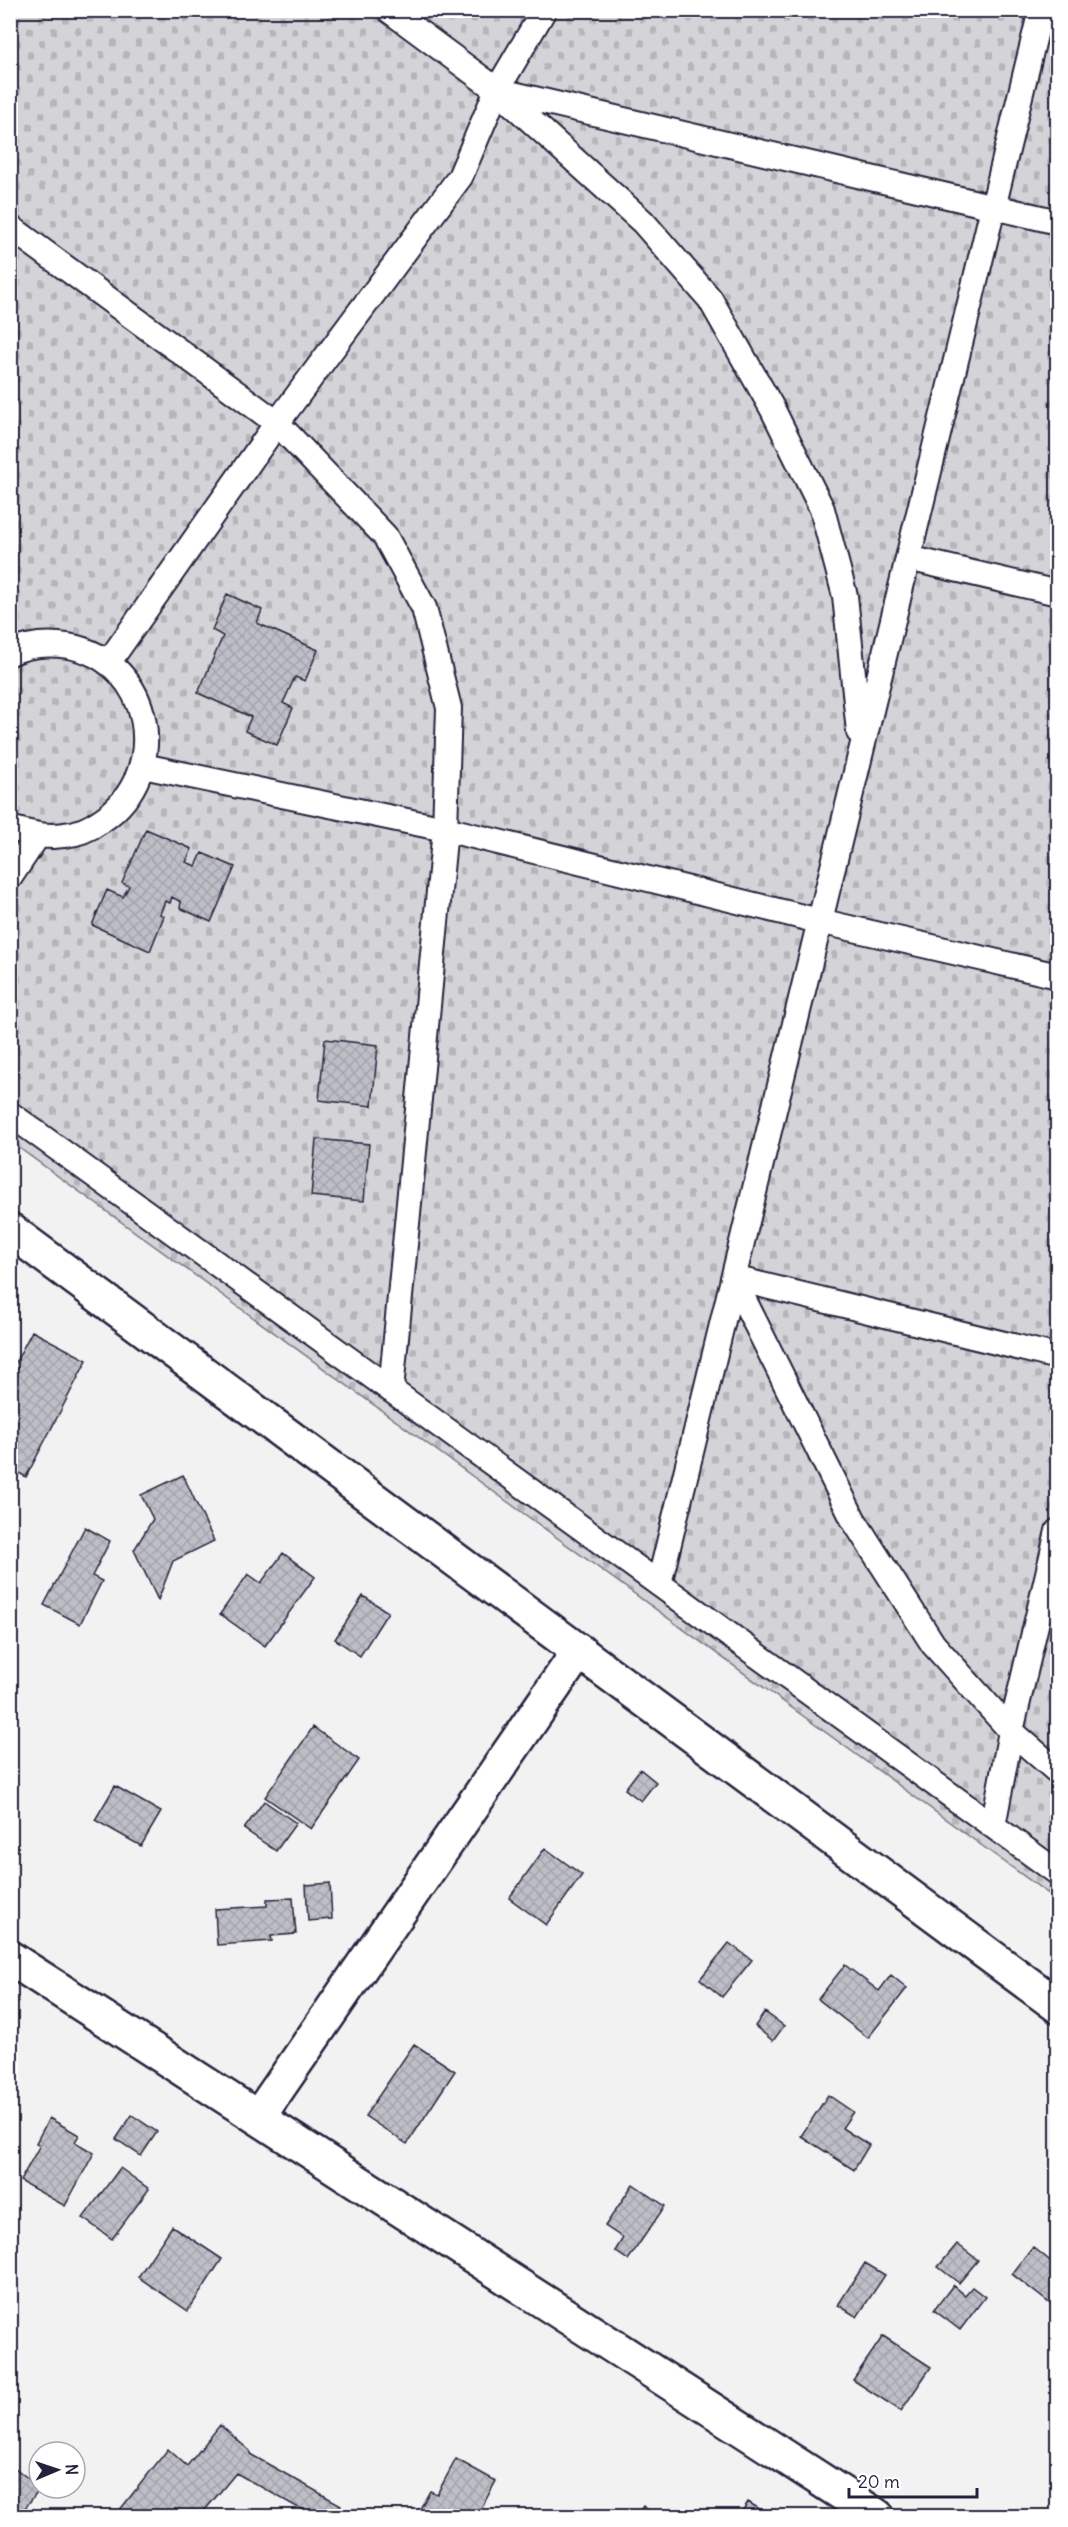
<svg xmlns="http://www.w3.org/2000/svg" width="1068" height="2527" font-family="Delius,sans-serif">
<defs>
<pattern id="cemetery-stones" width="16" height="16" patternUnits="userSpaceOnUse" patternTransform="scale(1.5)"><rect width="16" height="16" fill="#d3d3d8"/><path d="M2 7V4a2 2 0 0 1 4 0v3zM10 15v-3a2 2 0 0 1 4 0v3z" fill="#b5b5ba"/></pattern>
<pattern id="building-cross-hatch" width="8" height="8" patternUnits="userSpaceOnUse" patternTransform="scale(1.5)"><rect width="8" height="8" fill="#bebec6"/><path d="M0 0l8 8M0 8l8-8" fill="none" stroke="#a3a3ab"/></pattern>
</defs>
<rect width="100%" height="100%" fill="#f2f2f3"/>
<filter id="ink" filterUnits="userSpaceOnUse"><feTurbulence type="fractalNoise" baseFrequency=".0167" numOctaves="2"/><feDisplacementMap in="SourceGraphic" scale="12" xChannelSelector="R" yChannelSelector="G"/><feConvolveMatrix kernelMatrix="1 2 1 2 8 2 1 2 1" color-interpolation-filters="sRGB"/></filter>
<g filter="url(#ink)">
<path fill="url(#cemetery-stones)" stroke="#7a7a8a" stroke-width="1.5" d="M11 11H1057V1900L11 1142Z"/>
<path fill="url(#building-cross-hatch)" stroke="#22223b" stroke-width="1.5" d="M227 594 262 610 257 623 318 650 305 681 295 677 283 703 293 708 277 745 245 731 251 717 198 693 223 636 212 630Z
M146 829 192 849 186 862 196 866 202 853 235 867 211 922 180 908 181 902 172 897 170 903 165 901 160 914 164 916 150 951 92 925 107 890 123 897 129 886 122 883Z
M325 1039 378 1045 372 1106 319 1100Z
M316 1139 369 1144 364 1201 311 1196Z
M32 1331 87 1360 26 1477 10 1468V1373Z
M183 1475 214 1541 173 1561 158 1600 134 1550 153 1519 141 1495Z
M85 1527 110 1541 92 1576 102 1581 80 1624 44 1605Z
M283 1553 315 1577 265 1646 220 1614 248 1574 261 1583Z
M363 1596 388 1612 360 1656 335 1639Z
M313 1727 359 1760 311 1829 265 1797Z
M640 1769 656 1782 641 1801 625 1789Z
M115 1786 161 1812 141 1846 95 1820Z
M264 1801 296 1823 276 1851 244 1829Z
M545 1848 582 1875 546 1925 509 1898Z
M330 1883 332 1919 308 1921 306 1885Z
M293 1898 296 1934 271 1936 272 1941 217 1945 215 1909 267 1906V1899Z
M729 1943 752 1960 722 1997 700 1979Z
M845 1965 879 1991 891 1975 907 1988 868 2038 818 1999Z
M765 2012 784 2026 773 2041 755 2026Z
M414 2044 455 2071 407 2144 365 2116Z
M828 2095 853 2112 842 2128 869 2145 854 2170 801 2136Z
M132 2115 157 2132 141 2156 116 2139Z
M49 2118 79 2135 75 2142 94 2153 65 2206 20 2181 40 2145 36 2143Z
M120 2168 149 2189 112 2239 83 2218Z
M633 2184 665 2206 628 2260 615 2251 623 2238 605 2226Z
M172 2226 222 2259 188 2311 138 2277Z
M957 2244 978 2260 959 2283 938 2267Z
M1033 2247 1058 2267V2310L1012 2274Z
M865 2263 885 2275 857 2317 838 2305Z
M953 2285 965 2295 972 2287 985 2297 960 2330 934 2310Z
M883 2336 931 2367 901 2411 853 2380Z
M220 2425 250 2451V2454L341 2505 335 2516H313L236 2473 200 2516H115L168 2449 187 2466Z
M456 2459 496 2481 477 2516H416L430 2491 437 2494Z
M10 2464 40 2488 23 2511 10 2502Z
M748 2502 771 2516H739Z
M643 2506 656 2516H636Z"/>
<g fill="none" stroke-linecap="round" stroke-linejoin="round">
<defs>
<path id="lane" d="M389 10 497 90 643 222 710 299 772 408 822 509 845 596 859 732
M500 91 1058 222
M10 227 277 423 385 536 424 608 449 708 445 829 391 1390
M908 558 1058 593
M10 653C29 644 48 643 68 646 154 661 172 773 102 820 91 828 78 834 64 835 46 838 28 833 10 828
M108 663 277 423 460 177 497 90 544 10
M143 766 445 829 819 921 1058 976
M10 877 38 835
M10 1114 1058 1873
M733 1278 853 1519 933 1644 1011 1731 1058 1772
M733 1278 1058 1357
M659 1584 1041 10
M993 1826 1011 1731 1058 1531"/>
<path id="street" d="M10 1230 1058 2006
M10 1958 877 2516
M259 2116 579 1651"/>
</defs>
<use href="#lane" stroke="#22223b" stroke-width="28"/>
<use href="#street" stroke="#22223b" stroke-width="38"/>
<use href="#lane" stroke="#fff" stroke-width="24"/>
<use href="#street" stroke="#fff" stroke-width="33"/>
</g>
</g>
<rect width="1068" height="2527" fill="none" stroke="#fff" stroke-width="36"/>
<rect x="18" y="18" width="1032" height="2491" fill="none" stroke="#22223b" stroke-width="2" filter="url(#ink)"/>
<g transform="translate(57 2470) rotate(88)"><circle r="28" fill="#ffffff" stroke="#a7a7b1" stroke-width="1.5"/>
<path d="M0-4.5L10 22L0 15L-10 22Z" fill="#22223b"/>
<text y="-9" font-size="16" font-weight="bold" text-anchor="middle" fill="#22223b">N</text>
</g>
<path d="M849 2488v9h128v-9" fill="none" stroke="#22223b" stroke-width="3"/>
<text x="858" y="2488" font-size="18" fill="#22223b" stroke="#ffffff" stroke-width="4.5" paint-order="stroke">20 m</text>
</svg>
